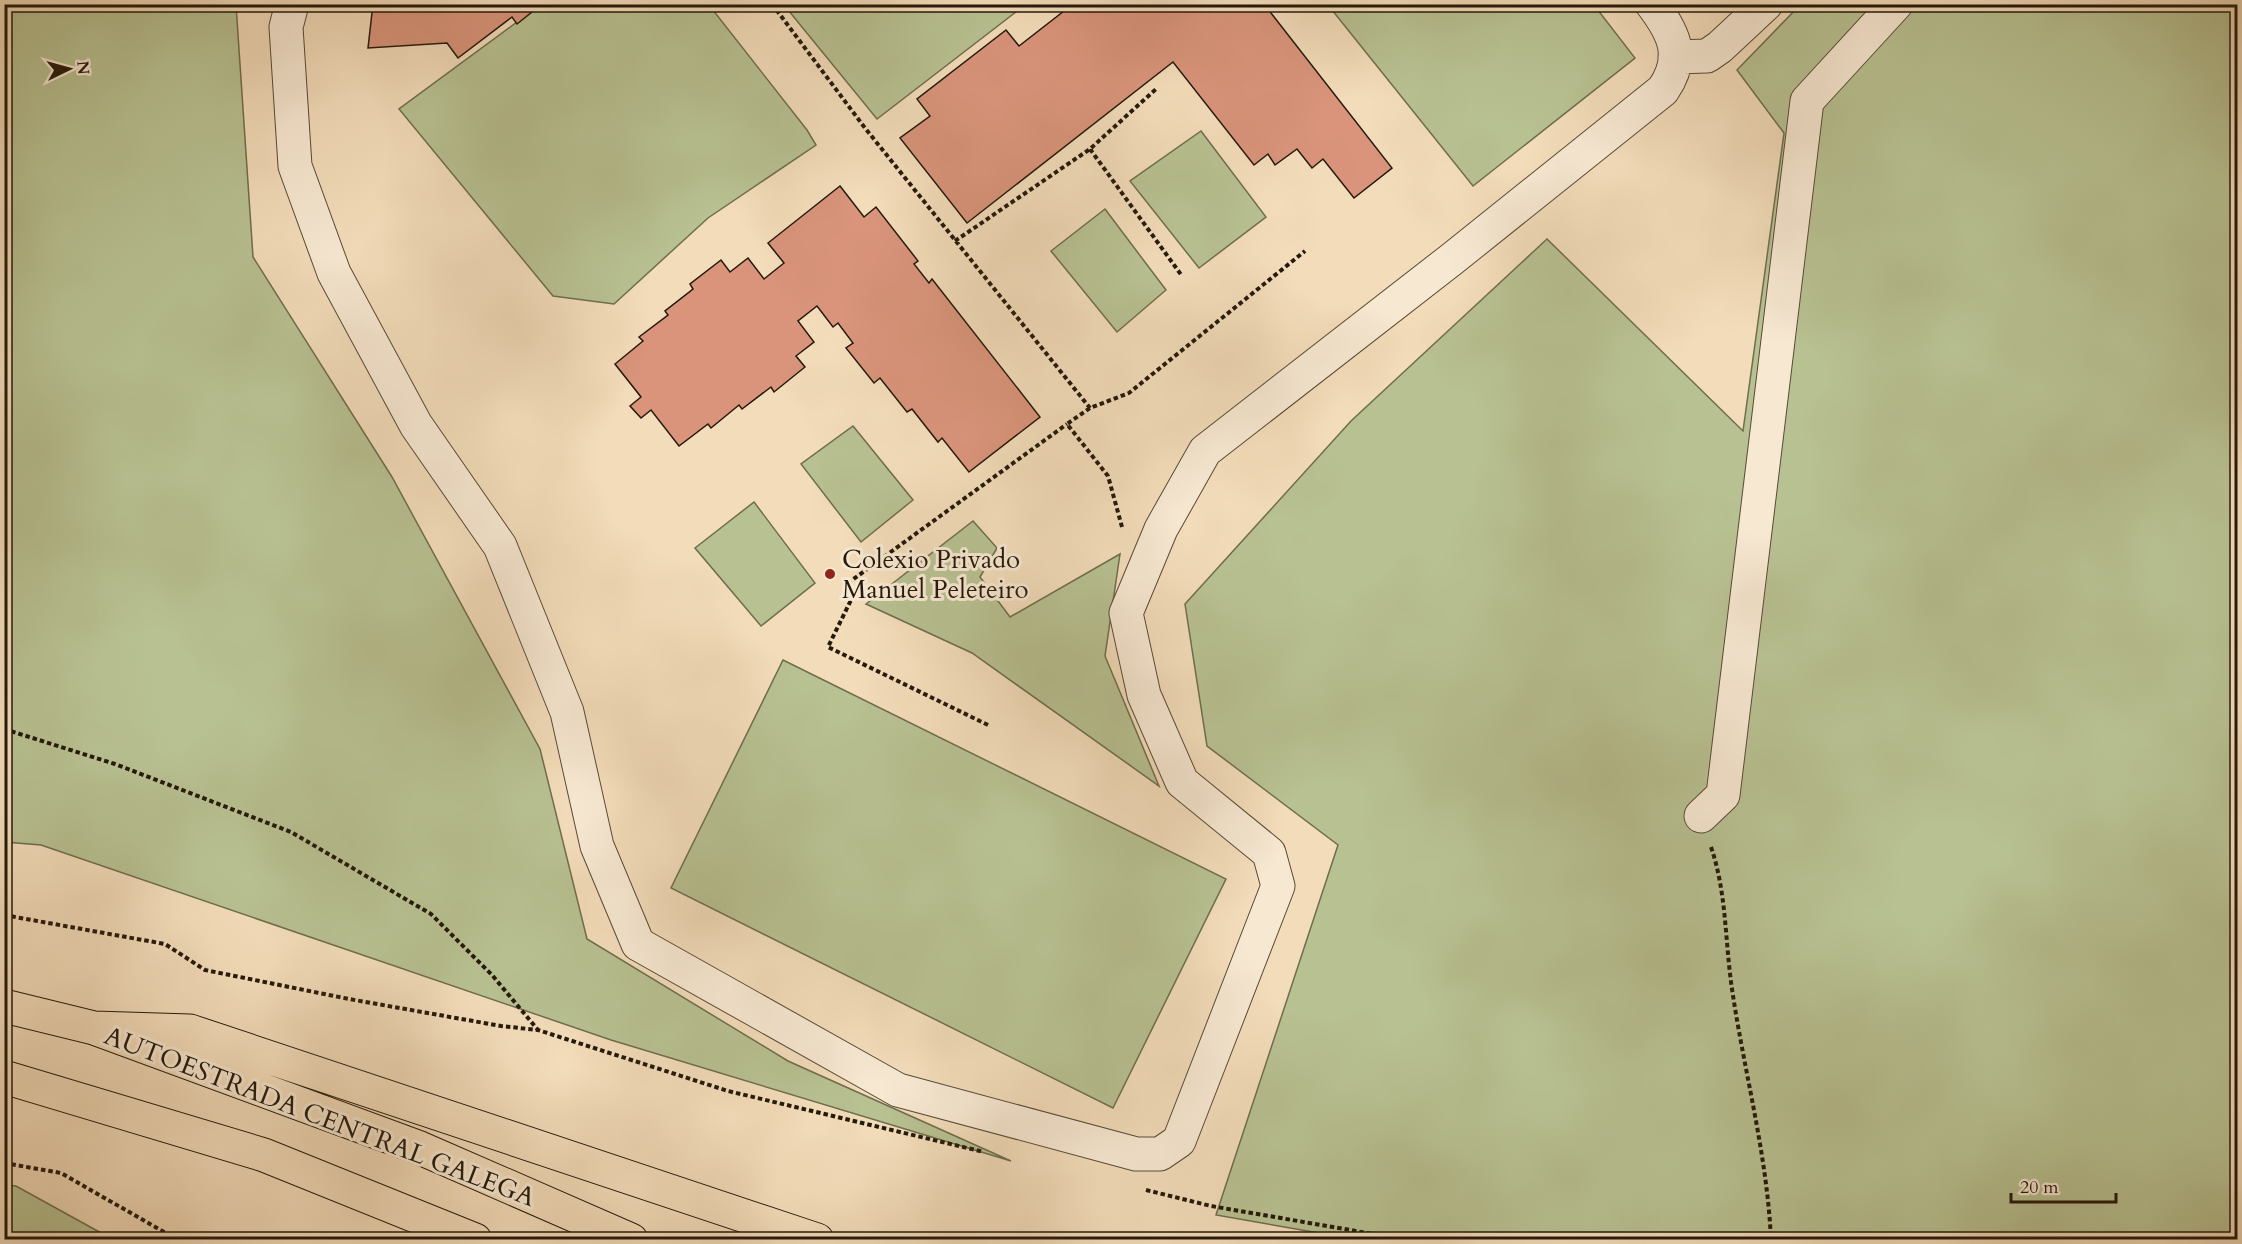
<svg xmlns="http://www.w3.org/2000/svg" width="2242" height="1244" font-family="Cardo,serif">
<rect width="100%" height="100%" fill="#f3dcba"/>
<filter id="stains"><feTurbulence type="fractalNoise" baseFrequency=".00333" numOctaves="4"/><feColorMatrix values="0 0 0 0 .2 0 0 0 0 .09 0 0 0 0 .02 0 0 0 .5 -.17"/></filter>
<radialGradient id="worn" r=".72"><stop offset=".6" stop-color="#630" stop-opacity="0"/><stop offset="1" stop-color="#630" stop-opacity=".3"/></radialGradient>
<path fill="#b8c192" stroke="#6e6d4e" stroke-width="1.5" d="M4 5H236L253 257 392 477 540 749 587 939 788 1061 1011 1161 611 1040 41 845 5 842Z
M540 5H709L807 130 816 145 708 218 614 304 553 296 399 109Z
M784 5H1025L877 119Z
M1328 5H1594L1635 58 1473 186Z
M1800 5H2237V1239L1359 1240 1216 1215 1338 845 1207 746 1185 604 1351 421 1547 239 1743 431 1784 133 1737 70Z
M1201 131 1266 217 1199 268 1130 181Z
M1105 209 1166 290 1117 332 1051 251Z
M853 426 913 500 861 542 801 464Z
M754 502 815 583 761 626 695 548Z
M973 521 997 548 980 577 1010 617 1120 554 1105 656 1159 786 972 653 866 604Z
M783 660 1226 879 1113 1108 671 888Z
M4 1185 16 1186 112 1239H5Z"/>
<path fill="#d9947b" stroke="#24190a" stroke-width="1.5" d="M373 4H542L517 24 512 17 458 58 447 43 368 48Z
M1073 4H1264L1392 168 1354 198 1323 159 1312 168 1297 149 1275 165 1268 154 1254 165 1173 62 967 223 900 138 930 116 917 99 1006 30 1019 46Z
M840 186 864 217 876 207 918 261 914 264 929 283 932 279 1040 417 969 472 942 438 938 442 912 409 907 412 880 378 874 383 846 348 853 343 838 323 833 327 817 306 798 321 814 342 796 356 805 367 774 392 771 387 742 409 739 405 711 428 708 424 679 446 651 410 641 418 630 406 641 397 615 364 643 341 639 337 668 315 665 311 693 289 690 284 721 260 730 272 748 258 764 279 784 263 768 243Z"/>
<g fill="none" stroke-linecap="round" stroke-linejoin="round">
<defs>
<path id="minor" d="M292 4 286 27 295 166 334 273 416 425 500 546 567 712 597 846 638 944 898 1090 1136 1154H1160L1179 1141 1278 886 1269 853 1182 782 1144 695 1126 613 1161 529 1205 451 1452 259 1663 90C1686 57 1674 33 1652 4
M1675 57 1707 56 1720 47 1766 4
M1701 816 1723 795 1807 101 1896 4"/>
<path id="highway" d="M4 1006 94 1028 420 1148 631 1240
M94 1028 190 1031 817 1240
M4 1077 264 1155 475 1240"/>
</defs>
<use href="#minor" stroke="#584a36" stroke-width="35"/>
<use href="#highway" stroke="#24190a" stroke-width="35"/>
<path stroke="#24190a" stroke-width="4" stroke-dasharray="4.5 3" stroke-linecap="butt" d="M772 4 865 128 1090 408
M1090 149 1182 276
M955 241 1090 149 1156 89
M1122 527 1108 476 1067 424 1090 408 1129 393 1305 251
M988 725 828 647 852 598 848 583 1067 424
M4 729 115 764 291 832 431 914 492 975 538 1030
M1711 847C1726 891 1725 936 1731 982 1743 1068 1767 1152 1771 1240
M4 915 165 944 205 970 349 999 501 1026 538 1030 728 1091 984 1152
M4 1163 61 1173 178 1240
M1146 1190 1211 1206 1408 1240"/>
<use href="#minor" stroke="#f7e8d2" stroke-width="33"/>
<use href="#highway" stroke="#f3dcba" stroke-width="33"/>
</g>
<circle fill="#8f2418" stroke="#f7e8d2" stroke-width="2" cx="830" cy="574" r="6"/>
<g text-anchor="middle" stroke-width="6" stroke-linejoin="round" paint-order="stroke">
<g font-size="26" fill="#24190a" stroke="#f7e8d2" text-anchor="start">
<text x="842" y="568">Colexio Privado<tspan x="842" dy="30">Manuel Peleteiro</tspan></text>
</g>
<g font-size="26" fill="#24190a" stroke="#f7e8d2">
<text transform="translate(320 1116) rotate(21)" y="9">AUTOESTRADA CENTRAL GALEGA</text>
</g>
</g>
<rect width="2242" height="1244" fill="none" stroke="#f3dcba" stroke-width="24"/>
<rect x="6" y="6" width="2230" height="1232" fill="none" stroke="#24190a" stroke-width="3"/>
<rect x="12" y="12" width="2218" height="1220" fill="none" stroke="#24190a" stroke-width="1.5"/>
<g transform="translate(69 69) rotate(85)" stroke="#f7e8d2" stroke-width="4.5" paint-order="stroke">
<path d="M0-4.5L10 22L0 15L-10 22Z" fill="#24190a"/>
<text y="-9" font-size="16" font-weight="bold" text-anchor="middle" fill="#24190a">N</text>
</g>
<path d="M2011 1193v9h105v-9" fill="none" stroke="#24190a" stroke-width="3"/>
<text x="2020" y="1193" font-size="18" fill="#24190a" stroke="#f7e8d2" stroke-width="4.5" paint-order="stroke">20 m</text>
<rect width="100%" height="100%" filter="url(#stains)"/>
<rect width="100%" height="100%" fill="url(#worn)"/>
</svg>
